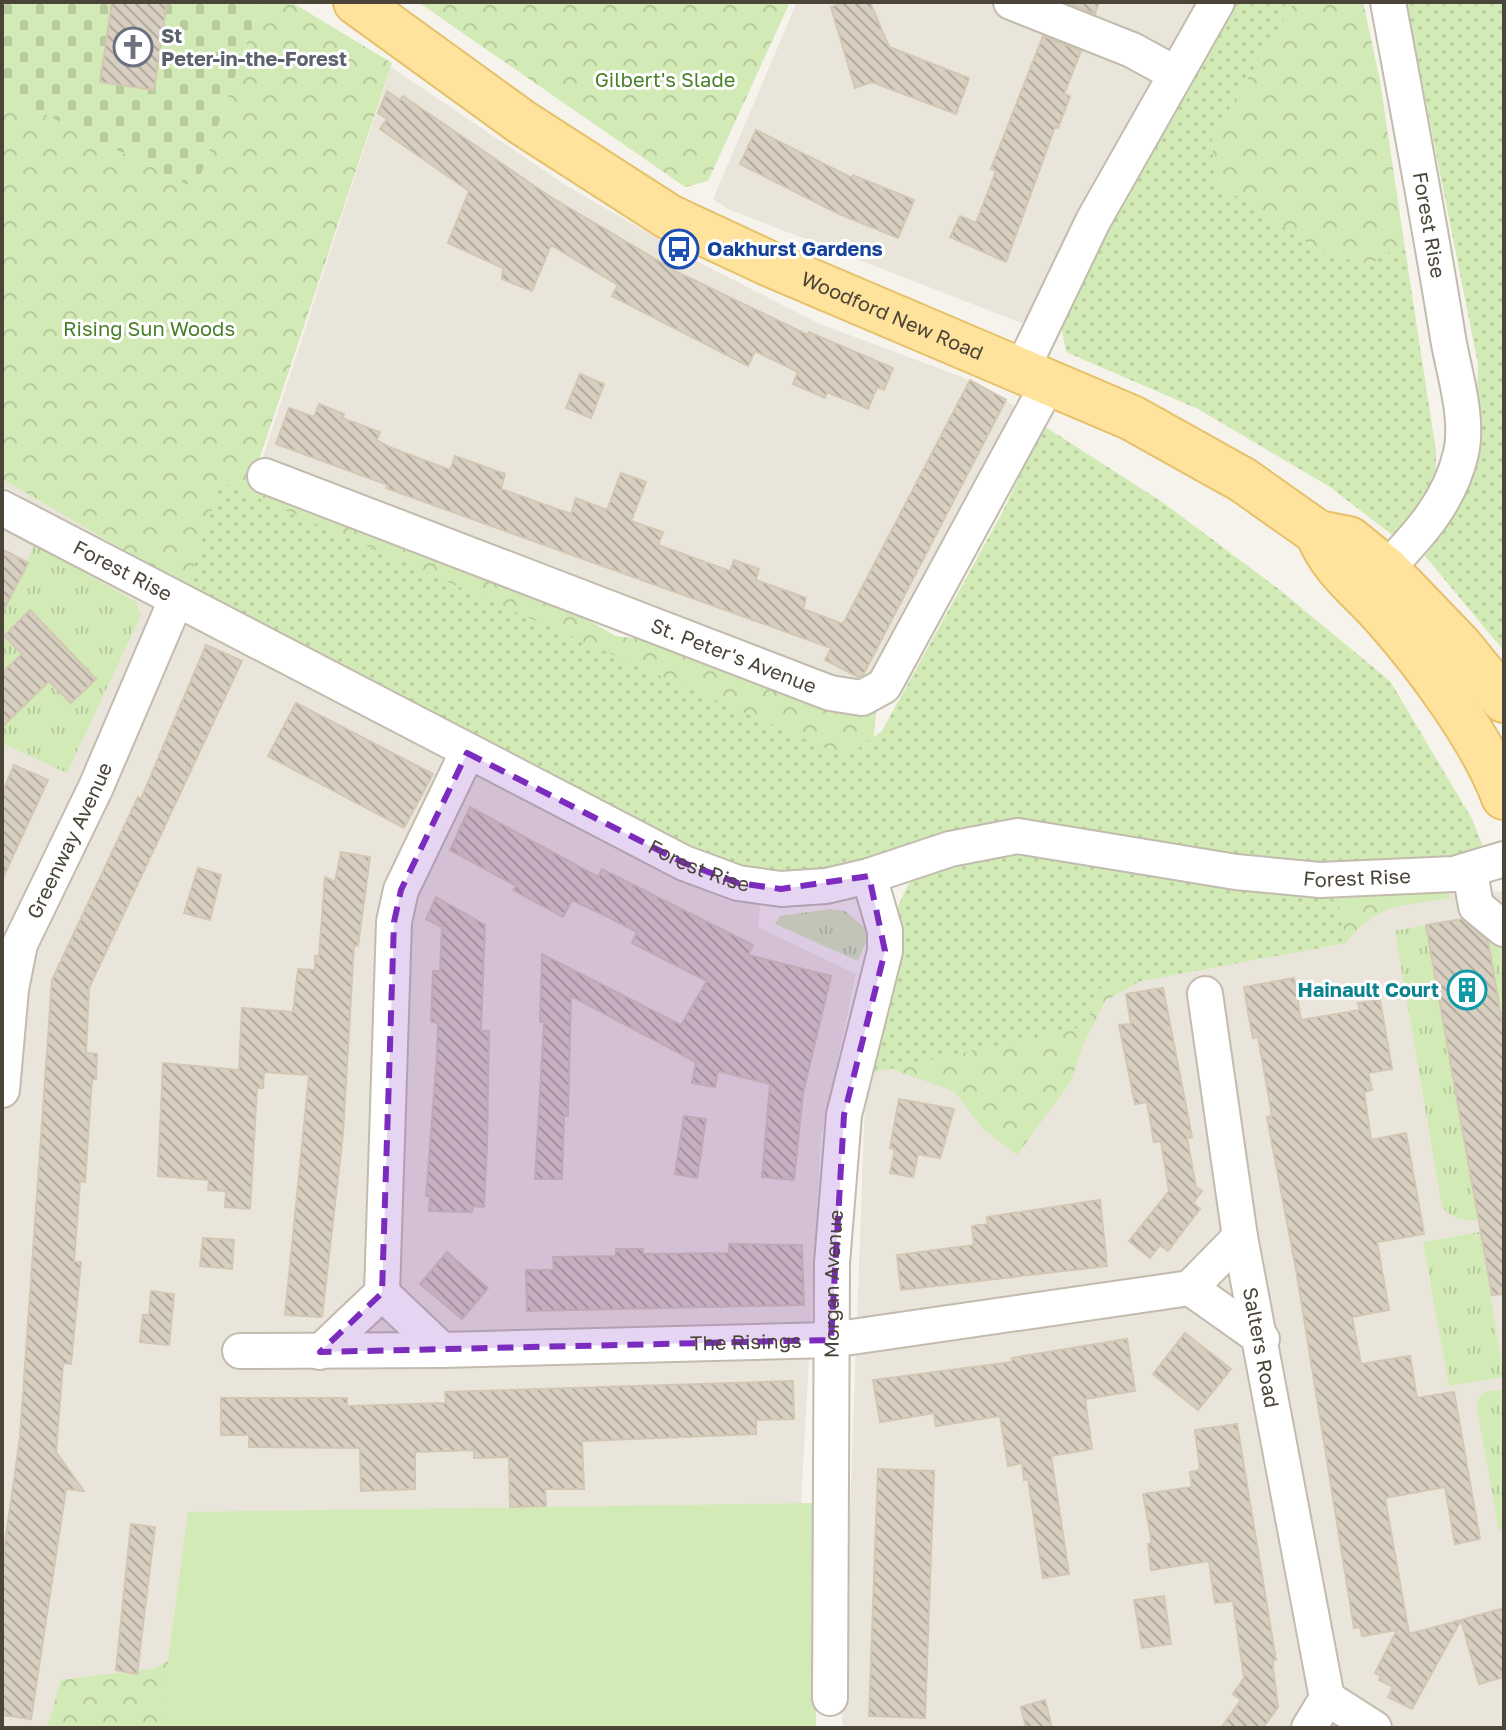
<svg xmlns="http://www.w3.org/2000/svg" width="1506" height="1730" font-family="'Golos Text',sans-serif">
<defs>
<pattern id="grass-tufts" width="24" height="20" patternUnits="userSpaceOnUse" patternTransform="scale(2)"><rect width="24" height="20" fill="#d2eab5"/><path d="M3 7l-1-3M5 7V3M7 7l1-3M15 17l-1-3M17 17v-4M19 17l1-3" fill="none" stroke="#b6ca9c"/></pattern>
<pattern id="forest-crowns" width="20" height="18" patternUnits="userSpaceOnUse" patternTransform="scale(2)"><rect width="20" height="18" fill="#d2eab5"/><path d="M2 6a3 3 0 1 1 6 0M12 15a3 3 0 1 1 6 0" fill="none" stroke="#b6ca9c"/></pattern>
<pattern id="cemetery-stones" width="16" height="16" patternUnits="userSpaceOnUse" patternTransform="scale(2)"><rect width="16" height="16" fill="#d2eab5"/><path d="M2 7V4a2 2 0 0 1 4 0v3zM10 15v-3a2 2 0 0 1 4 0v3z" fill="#b6ca9c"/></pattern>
<pattern id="park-dots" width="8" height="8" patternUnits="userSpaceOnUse" patternTransform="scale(2)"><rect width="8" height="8" fill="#d2eab5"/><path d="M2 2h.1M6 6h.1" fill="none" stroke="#b6ca9c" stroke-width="1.8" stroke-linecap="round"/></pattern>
<pattern id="building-back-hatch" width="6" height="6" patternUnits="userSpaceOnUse" patternTransform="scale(2)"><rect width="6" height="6" fill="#d8cfc1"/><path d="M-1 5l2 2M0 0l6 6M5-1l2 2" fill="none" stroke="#b1aa9e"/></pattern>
</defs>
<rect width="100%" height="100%" fill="#f6f3ec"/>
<path fill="#eae5da" d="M797 2H1231L1053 326 1024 324 728 209 713 199Z
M391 67 567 186 700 263 820 324 962 377 1041 420 874 716 255 481Z
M2 479 187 587 763 874 758 927 856 974 821 1138 801 1504 159 1728H2Z
M1454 885 1474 893 1504 891V1728H842L866 1074 904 1063 1098 989 1345 943 1339 904Z"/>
<path fill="url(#grass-tufts)" d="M35 544 136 602 141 615 67 773 2 743V614Z
M830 909 845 911 870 932 858 961 775 924 780 916Z
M1483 915 1504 929V1034Z
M1426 925 1479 1220C1463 1222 1451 1219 1442 1206L1395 931Z
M1480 1232 1504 1377 1449 1386 1423 1242Z
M1504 1389V1529L1499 1530 1477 1408 1479 1398 1486 1392Z"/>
<path fill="url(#forest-crowns)" d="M261 2H291L392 63 253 478 256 486 352 528 560 604 616 636 680 644 849 710 876 712 873 747 861 766 187 587 2 479V93L196 189Z
M418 2H790L708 181 685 187Z
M1294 2H1363L1380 81 1404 242 1370 265 1323 253 1215 182 1212 137Z
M1447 886 1450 898C1404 906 1376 903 1346 943L1142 980 1105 1001 1083 1045 1071 1081 1017 1155 983 1129 954 1091 886 1067 1086 1026 1098 989 1239 887Z
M175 1656 167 1728H47L61 1680 156 1668Z"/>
<path fill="url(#cemetery-stones)" d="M2 2H261L196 189 2 93Z"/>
<path fill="url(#park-dots)" d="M1234 2H1294L1212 137 1215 182 1323 253 1370 265 1404 242 1436 452V490L1396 538 1330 487 1198 409 1066 352 1061 325 1134 169Z
M1406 2H1504V651L1425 556 1445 528 1475 464 1478 364Z
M1044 426 1165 504 1276 587 1390 681 1472 819 1486 854 1465 861 1314 865 1015 826 858 864 783 877 712 861 187 587 221 482 834 752 857 749 882 731 1002 513Z
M1003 854 1056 857 1328 896 1339 904 1346 943 1099 989 1086 1026 866 1074 898 906 908 885 917 875Z"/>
<path fill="#d2eab5" d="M819 1503 816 1728H159L188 1512Z"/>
<path fill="url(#building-back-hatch)" stroke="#d3c7b4" stroke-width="2" d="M112 2H167L154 90 100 82Z
M845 2H870L889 47 969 78 956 114 872 82 855 88 831 7Z
M1065 2H1099L1095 14Z
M1043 36 1081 51 1064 94 1070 96 1058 128 1055 127 1006 262 950 237 960 216 976 223 996 171 991 169Z
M387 91 400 100 403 96 549 196 679 273 808 335 809 332 893 368 884 390 877 387 868 409 827 392 825 398 793 384 798 372 755 351 748 366 612 296 618 285 551 245 532 291 502 279 503 268 448 243 469 191 380 129 387 119 378 113Z
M756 130 852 178 853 175 914 200 898 238 837 213 740 164Z
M580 374 604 384 591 418 566 408Z
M970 380 1006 400 863 675 858 677 825 660 831 648 386 488 388 485 276 444 289 408 314 417 319 404 344 414 342 418 380 432 377 440 389 447 450 470 455 456 505 474 501 489 571 514 576 498 607 510 621 473 646 482 631 521 663 532 658 545 730 571 734 560 759 569 756 580 806 598 803 609 843 624Z
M2 549 28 563 2 613Z
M30 610 96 679 71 703 49 681 2 727V673L22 654 4 636Z
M206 645 242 661 89 988 86 1053 97 1054 96 1079H92L85 1182 80 1181 74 1262H81L71 1364 63 1363 56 1452 84 1491 66 1489 31 1719 2 1715V1564L20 1437 52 980 138 797 141 799Z
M296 703 433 774 404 828 268 756Z
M14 765 48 780 2 880V793Z
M470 807 598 877 602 869 753 945 748 955 831 976 803 1093 794 1180 762 1177 770 1084 718 1071 715 1087 692 1083 696 1062 571 996 568 1116H564L562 1179H535L544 1022H540L542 954 681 1025 707 981 632 943 637 932 606 916 572 900 563 917 513 890 516 886 450 850Z
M341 852 370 857 358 946 354 945 343 1134 322 1317 285 1315 309 1075 264 1072 263 1088H257L250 1209 225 1207 226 1191 208 1190 209 1180 158 1176 163 1063 239 1070 242 1008 293 1012 298 969 315 970V956H319L325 877 335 882Z
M198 868 221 875 210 920 184 913Z
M436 897 485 925 481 1031H489L487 1147 484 1207 473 1206 472 1212 429 1211 430 1197 426 1196 437 1055 438 1023 431 1022 433 971H440L442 927 426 919Z
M1462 919 1488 941 1504 1034V1294L1492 1295 1426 925Z
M1294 978 1301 1020 1360 1010 1358 1003 1380 1000 1392 1069 1368 1073 1372 1090 1364 1092 1371 1140 1406 1133 1424 1234 1377 1242 1389 1310 1352 1317 1361 1364 1410 1356 1417 1398 1454 1392 1480 1539 1455 1544 1445 1487 1385 1498 1409 1634 1461 1620 1412 1709 1388 1697 1393 1687 1379 1680 1381 1676 1375 1673 1397 1630 1362 1636 1360 1627 1354 1628 1297 1275 1267 1117 1272 1116 1265 1076 1258 1037 1253 1038 1248 1012 1244 987Z
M1163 988 1192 1137 1187 1138 1196 1187 1202 1191 1193 1203 1200 1209 1183 1231 1168 1251 1160 1245 1150 1258 1129 1241 1169 1191 1161 1141 1154 1142 1147 1102 1135 1104 1119 1025 1131 1024 1126 994Z
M899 1099 954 1109 940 1158 918 1154 913 1177 890 1173 895 1149 890 1148Z
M684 1116 706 1119 697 1178 675 1174Z
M1100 1200 1107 1266 901 1290 897 1255 974 1245 972 1226 988 1224 987 1217Z
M203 1238 234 1240 232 1269 200 1266Z
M729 1244 802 1245 804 1305 527 1311 526 1270H554L553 1257 616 1256V1249H643V1254L729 1253Z
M447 1252 488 1288 462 1319 420 1284Z
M151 1291 174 1294 169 1345 140 1342 143 1315H149Z
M1185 1333 1231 1369 1198 1410 1153 1374Z
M1127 1339 1135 1391 1085 1399 1092 1449 1051 1456 1069 1574 1043 1578 1028 1479 1024 1480 1022 1463 1008 1466 1000 1416 936 1426 934 1413 880 1422 873 1380 1012 1362V1358Z
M793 1381 794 1419 756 1420V1434L582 1441 584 1489H545L546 1506 510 1507 509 1457 474 1458V1450L415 1452V1489L361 1491 360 1448 249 1447V1435H221V1398H347V1406L446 1403 445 1392Z
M1237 1424 1276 1660H1273V1668L1278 1707 1263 1728H1221L1241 1700 1233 1694 1244 1678 1233 1601 1215 1603 1209 1561 1151 1570 1148 1544 1152 1543 1143 1494 1192 1487 1190 1472 1200 1470 1195 1430Z
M878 1469 934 1471 925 1718 869 1716Z
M131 1524 155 1527 137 1674 116 1670Z
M1164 1596 1171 1644 1142 1648 1134 1600Z
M1504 1608V1677L1479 1684 1461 1620Z
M1045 1700 1052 1728H1026L1021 1707Z"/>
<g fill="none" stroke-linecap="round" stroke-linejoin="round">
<defs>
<g id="minor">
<path d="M1011 2 1132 50 1174 73"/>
<path d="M1022 369 1093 221 1217 2"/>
<path id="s1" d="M265 476 830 693 862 698 884 686 1048 384"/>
<path id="s2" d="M2 508 684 863 738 883 781 889 826 886 869 876 950 849 1018 836 1236 872 1320 880 1454 874 1504 859"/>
<path d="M1386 569C1420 534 1450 501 1461 453 1469 418 1454 373 1448 338 1430 226 1409 114 1388 2"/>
<path d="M1470 872 1476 906 1504 929"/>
<path id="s3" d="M1205 994 1240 1237 1327 1698 1309 1728"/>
<path id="s4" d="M2 1090 11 989 20 944 96 787 176 600"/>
<path d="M1190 1288 1262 1339"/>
<path d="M382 1293 442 1350"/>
<path id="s5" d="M240 1351 442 1350 831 1340 1190 1288 1240 1237"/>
<path d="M320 1352 382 1293 394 922 401 890 467 753"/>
<path id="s6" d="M830 1698 832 1263 844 1115 885 951V931L869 876"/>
<path d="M1327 1698 1374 1728"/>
</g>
<g id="primary">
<path id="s7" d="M356 2 523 123 669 217 770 264 1132 418 1243 480 1318 533 1349 539 1386 569 1460 646 1504 700"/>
<path d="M1318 533C1332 570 1361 589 1386 618 1426 663 1483 740 1504 797"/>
</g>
</defs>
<use href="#minor" stroke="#c2bbae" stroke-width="38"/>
<use href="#primary" stroke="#e6c16a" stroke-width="48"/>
<use href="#minor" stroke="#fff" stroke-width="34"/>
<use href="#primary" stroke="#ffe39c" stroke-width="44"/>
</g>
<path fill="#7b2cbf" fill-opacity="0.2" stroke="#7b2cbf" stroke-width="6" stroke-dasharray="16 10" stroke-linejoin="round" d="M467 753 684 863 738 883 781 889 869 876 885 951 844 1115 831 1340 320 1352 382 1293 394 922 401 890Z"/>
<defs>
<symbol id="church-ring" viewBox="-11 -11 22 22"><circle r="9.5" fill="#fff" stroke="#6b7280" stroke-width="1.5"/><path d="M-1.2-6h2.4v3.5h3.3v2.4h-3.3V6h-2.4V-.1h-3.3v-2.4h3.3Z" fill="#6b7280"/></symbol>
<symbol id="bus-ring" viewBox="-11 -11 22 22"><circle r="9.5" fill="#fff" stroke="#1a4fb4" stroke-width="1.5"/><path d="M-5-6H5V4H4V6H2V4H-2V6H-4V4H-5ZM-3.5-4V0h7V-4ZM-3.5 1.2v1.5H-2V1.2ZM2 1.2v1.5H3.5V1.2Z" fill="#1a4fb4"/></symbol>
<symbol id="building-ring" viewBox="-11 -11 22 22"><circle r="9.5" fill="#fff" stroke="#0f9aa8" stroke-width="1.5"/><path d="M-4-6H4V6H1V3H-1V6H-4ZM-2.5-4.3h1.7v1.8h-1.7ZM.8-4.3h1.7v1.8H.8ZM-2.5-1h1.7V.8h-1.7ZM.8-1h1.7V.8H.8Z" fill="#0f9aa8"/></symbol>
</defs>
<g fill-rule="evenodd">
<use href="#church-ring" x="111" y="25" width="44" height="44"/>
<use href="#bus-ring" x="657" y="227" width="44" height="44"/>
<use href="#building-ring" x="1445" y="968" width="44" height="44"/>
</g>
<g text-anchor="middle" stroke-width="6" stroke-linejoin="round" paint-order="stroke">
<g font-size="20" font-weight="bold" fill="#5b616d" stroke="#fff" text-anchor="start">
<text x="161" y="43">St<tspan x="161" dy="23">Peter-in-the-Forest</tspan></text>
</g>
<g font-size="20" fill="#4a7f2a" stroke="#fff">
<text x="665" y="87">Gilbert's Slade</text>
<text x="149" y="336">Rising Sun Woods</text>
</g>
<g font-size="20" fill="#4b4439" stroke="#fff">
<text transform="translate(1429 225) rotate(80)" y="7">Forest Rise</text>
<text dy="7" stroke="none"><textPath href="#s7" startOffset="624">Woodford New Road</textPath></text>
<text dy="7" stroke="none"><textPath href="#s2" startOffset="136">Forest Rise</textPath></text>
<text dy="7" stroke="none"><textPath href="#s1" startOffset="502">St. Peter's Avenue</textPath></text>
<text dy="7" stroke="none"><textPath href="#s4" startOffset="262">Greenway Avenue</textPath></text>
<text dy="7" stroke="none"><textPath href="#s2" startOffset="784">Forest Rise</textPath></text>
<text dy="7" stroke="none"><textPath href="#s2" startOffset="1456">Forest Rise</textPath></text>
<text dy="7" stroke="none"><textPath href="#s6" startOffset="414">Morgan Avenue</textPath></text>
<text dy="7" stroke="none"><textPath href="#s5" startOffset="506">The Risings</textPath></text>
<text dy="7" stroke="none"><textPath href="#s3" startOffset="358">Salters Road</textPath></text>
</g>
<g font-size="20" font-weight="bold" fill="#164399" stroke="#fff" text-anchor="start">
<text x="707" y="256">Oakhurst Gardens</text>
</g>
<g font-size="20" font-weight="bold" fill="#0d838f" stroke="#fff" text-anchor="end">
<text x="1439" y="997">Hainault Court</text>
</g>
</g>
<rect width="1506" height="1730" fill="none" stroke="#4b4439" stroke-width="8"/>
</svg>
